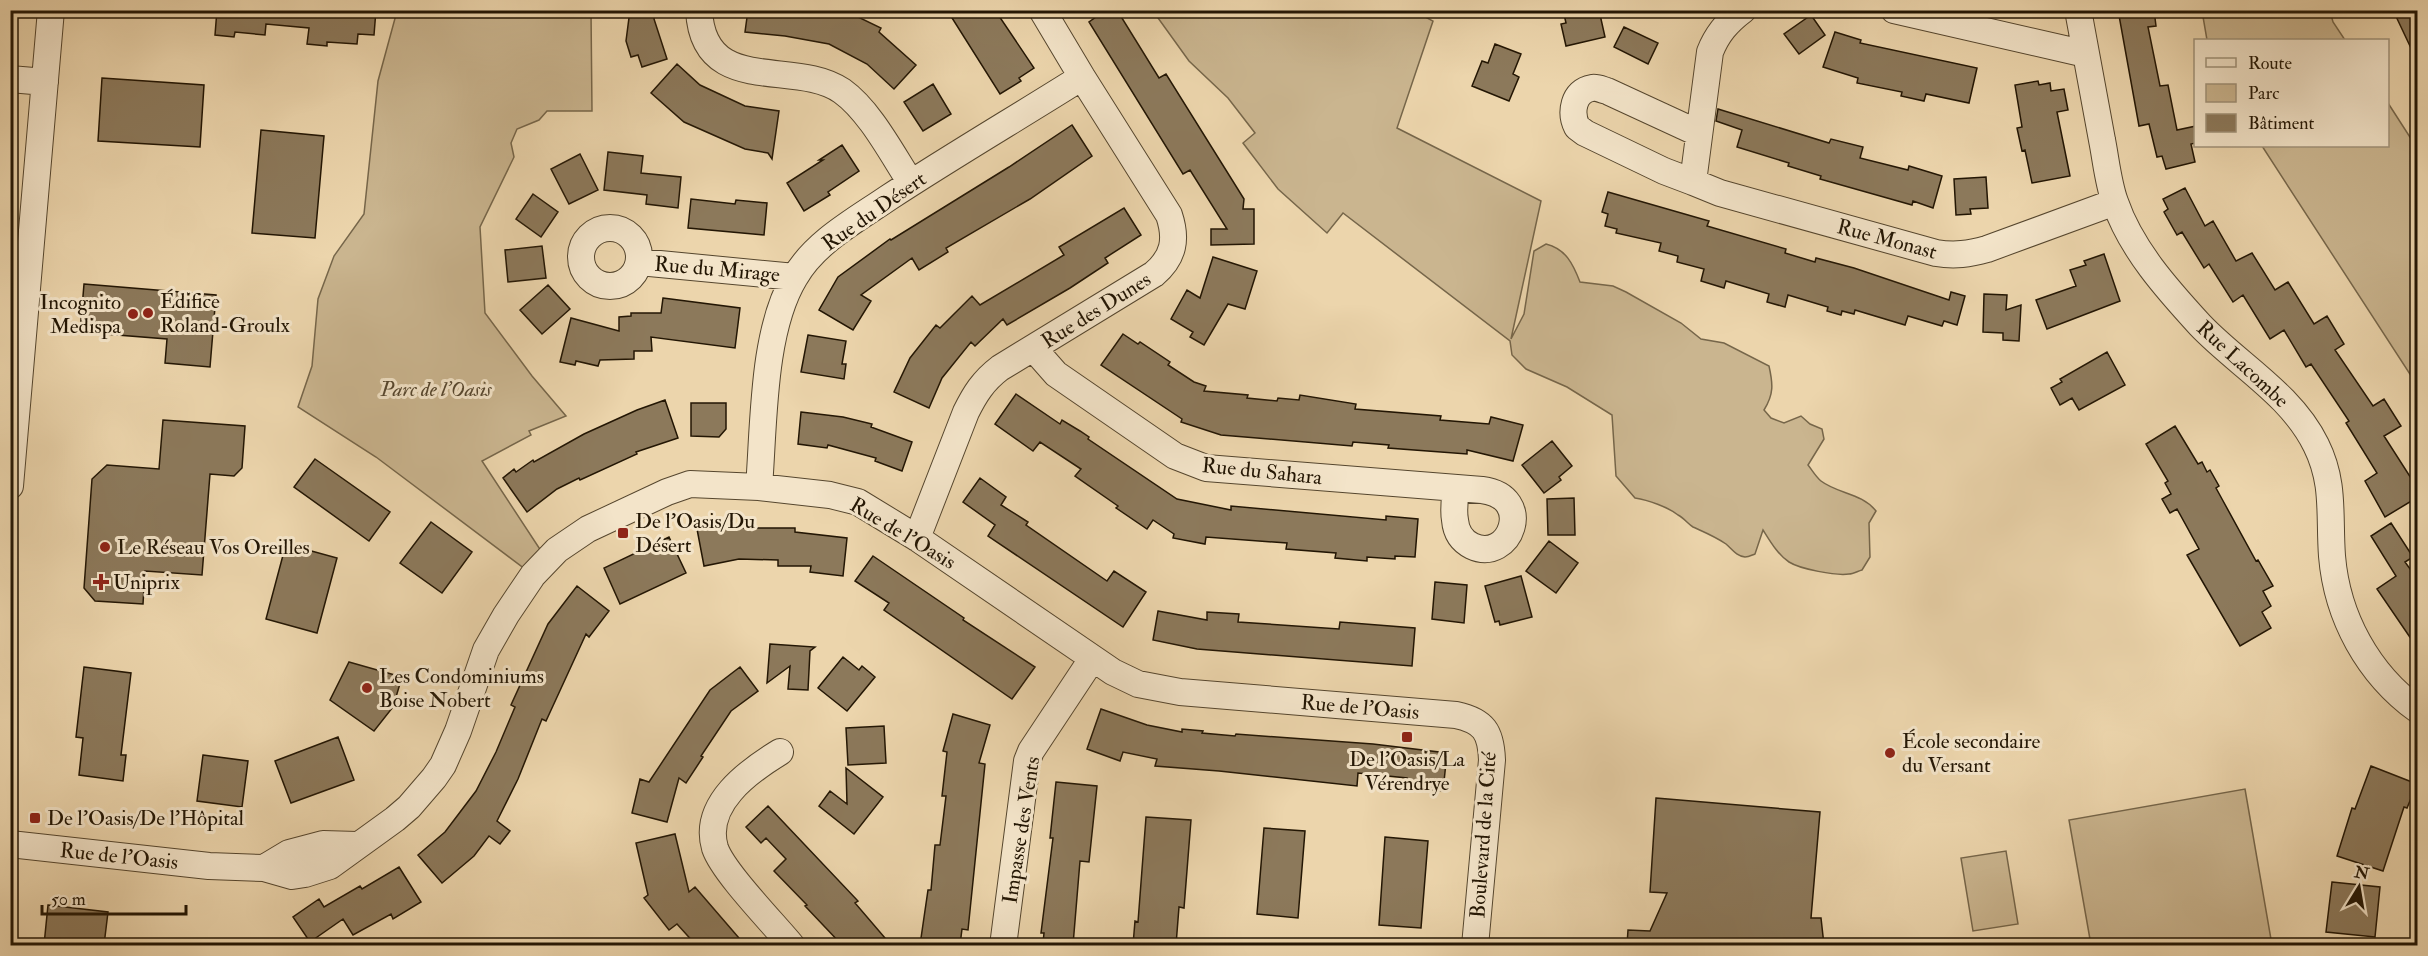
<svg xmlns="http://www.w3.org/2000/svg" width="2428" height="956" font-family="'IM FELL Double Pica',serif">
<rect width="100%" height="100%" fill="#ecd5ac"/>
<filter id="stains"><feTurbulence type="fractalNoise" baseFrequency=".00333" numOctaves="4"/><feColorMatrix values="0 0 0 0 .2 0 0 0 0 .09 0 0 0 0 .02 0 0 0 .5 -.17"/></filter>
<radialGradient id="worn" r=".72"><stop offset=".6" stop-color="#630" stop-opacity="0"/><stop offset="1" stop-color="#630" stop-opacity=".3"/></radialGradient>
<path fill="#cab58f" stroke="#76664a" stroke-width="1.5" d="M397 11H591L592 111H547L539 120 517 129 511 143 514 157 480 227 485 313 532 376 566 416 529 431 531 435 482 461 547 560 533 575 376 457 298 407 312 366 318 299 334 256 364 214 378 81Z
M1414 11 1433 21 1397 128 1541 201 1511 339 1524 314 1534 251 1546 244C1566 249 1573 264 1580 282L1613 286 1626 292 1681 323 1701 339 1724 343 1769 366C1773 384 1774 394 1764 410L1771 418 1784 423 1801 416 1810 424 1822 429 1824 439 1808 465C1812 470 1816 477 1821 481 1838 494 1862 493 1876 511L1869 523 1870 557 1862 570C1858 571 1853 574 1849 574 1836 576 1800 569 1789 562 1778 555 1770 541 1763 530L1755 554C1752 555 1749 557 1745 557 1736 556 1732 549 1726 544 1716 537 1704 532 1693 527 1688 524 1684 518 1678 515 1668 507 1648 500 1635 498L1616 476 1612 415 1567 387 1526 369 1512 355 1510 341 1343 213 1327 233 1278 189 1243 143 1255 133 1228 98 1189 61 1153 11Z
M2202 11H2330L2333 22 2345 40H2207Z
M2388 103 2417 148V385L2262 146H2388Z
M2245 789 2272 945H2091L2069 820Z
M2006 851 2018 924 1973 931 1961 858Z"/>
<path fill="#8c795b" stroke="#231604" stroke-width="1.5" d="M217 10H376L374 35 358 34 357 44 327 42V46L307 44 309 28 266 24 265 35 235 32 234 37 215 35Z
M630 10H655L654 19 667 59 642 67 638 55 631 57 626 41Z
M748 10H818L851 17 852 14 881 28 879 32 916 65 894 89 867 64 829 44 785 36 745 32Z
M947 10H995L1034 68 1019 78 1021 81 1000 94Z
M1106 10H1117L1159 78 1166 74 1244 199 1243 209H1254V244L1211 245V229H1227L1190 170 1183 174 1089 22Z
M1563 10H1599L1605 37 1566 46 1561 24 1566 23Z
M2118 10H2154L2156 26 2148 27 2160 86 2168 85 2177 130 2196 126V143L2191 144 2195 162 2166 169 2162 156 2157 157 2149 124 2139 126Z
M2393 10H2418V63Z
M1811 15 1825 35 1799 54 1784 34Z
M1624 27 1658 43 1648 64 1614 47Z
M1835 32 1861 40 1860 43 1977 68 1969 103 1926 94 1924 101 1901 96 1902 92 1857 83 1858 78 1823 67Z
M1495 44 1521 54 1513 74 1519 77 1509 101 1472 86 1482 61 1488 63Z
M677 64 700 85 745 106 779 111 772 159 768 153 745 149 684 122 651 93Z
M102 78 204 85 200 147 98 141Z
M2038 81 2039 85 2050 83 2051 91 2064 89 2068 110 2057 112 2070 176 2032 183 2025 150 2022 151 2017 128 2022 127 2015 85Z
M933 84 951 114 923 131 904 102Z
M1718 109 1829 143 1831 139 1863 147 1860 158 1908 170 1909 166 1942 176 1933 208 1913 201 1912 205 1820 179 1821 176 1788 166 1789 163 1737 147 1742 130 1716 121Z
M1072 125 1092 156 1030 199 946 248 948 252 919 270 912 258 861 295 871 301 853 330 819 310 838 277 890 239 891 240 1009 167Z
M261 130 324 136 315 238 252 233Z
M842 145 859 171 828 192 830 195 804 211 787 183 823 160H819Z
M608 152 643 156 641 173 681 177 678 208 646 204 647 195 604 190Z
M580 154 598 190 569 204 551 169Z
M1986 177 1988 208 1970 209 1971 214 1956 215 1954 179Z
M2185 188 2205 226 2213 221 2236 261 2252 253 2275 290 2288 282 2314 324 2327 316 2344 344 2335 350 2373 406 2384 399 2401 426 2384 436 2418 489V497L2385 517 2365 481 2377 473 2346 423 2349 421 2311 364 2306 367 2284 330 2270 339 2243 295 2233 302 2209 264 2204 268 2182 232 2177 235 2164 212 2168 209 2163 199Z
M1608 192 1709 221 1707 226 1786 249 1785 253 1815 262 1816 258 1854 268 1949 300 1951 292 1965 296 1957 325 1944 321 1942 326 1908 316 1905 325 1855 310 1854 314 1842 311 1841 315 1827 311 1828 307 1788 295 1785 307 1767 302 1769 294 1726 281 1724 288 1701 281 1704 269 1677 262 1678 256 1659 251 1661 243 1616 233 1617 229 1605 226 1608 214 1602 212Z
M533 194 558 212 541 237 516 219Z
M691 199 735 204 736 200 767 203 764 235 688 228Z
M1124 208 1141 235 1105 258 1108 263 1070 288 1007 325 1003 319 975 346 971 342 942 378 929 408 894 392 910 358 936 325 940 328 972 296 980 305 1064 255 1059 247Z
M542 246 546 278 508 282 505 250Z
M2104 254 2120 301 2047 329 2036 300 2076 286 2070 270 2086 265 2084 261Z
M1213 257 1257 271 1245 309 1228 304 1204 345 1190 337 1193 332 1171 319 1187 290 1200 298Z
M84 284 216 295 210 367 165 363 167 339 80 332Z
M548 285 570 309 542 334 520 310Z
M1984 294 2007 295 2006 310 2021 305 2019 341 2003 340V333L1983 332Z
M663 298 740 308 735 348 651 337 652 351H634V359L600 360 598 366 576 361 575 365 560 362 571 318 619 331V317L631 316V313H661Z
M1123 334 1138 344 1140 342 1170 362 1168 365 1194 382 1206 386 1204 391 1248 395 1247 398 1277 401 1278 398 1299 400 1300 395 1356 404 1355 409 1441 416 1440 420 1489 424 1491 417 1523 425 1513 461 1467 450V454L1388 448 1389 445 1353 442 1352 446 1221 435 1181 422 1182 419 1101 365Z
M808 335 846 341 842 364H846L844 379 801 372Z
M2107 352 2125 385 2079 410 2072 398 2060 405 2051 388 2062 382 2060 379Z
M1016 394 1060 424 1062 420 1080 431 1089 437 1088 439 1177 499 1231 510V506L1386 520V516L1418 519 1415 557 1395 556V559L1367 557V561L1335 558 1336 553 1286 549 1287 543 1206 537 1205 544 1173 538 1174 534 1153 520 1147 529 1116 508 1118 506 1075 476 1081 469 1040 442 1033 451 995 424Z
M665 400 678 438 636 452 637 454 580 480 579 478 557 489 527 512 503 478 514 469 516 472 533 460 534 462 584 434 637 410Z
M691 403H726V429L719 437 691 436Z
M801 412 843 417 872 424 871 427 912 442 902 471 875 461 876 458 828 445 827 448 798 444Z
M163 420 245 426 242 468 234 476 210 474 202 575 145 571 143 604 95 601 84 588 92 479 107 465 159 469Z
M2175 426 2198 464 2202 462 2207 472 2210 470 2219 486 2216 488 2222 499 2256 561 2258 560 2273 586 2263 591 2271 606 2262 612 2271 628 2240 646 2187 555 2199 549 2177 509 2170 513 2162 499 2171 494 2165 483 2168 481 2146 444Z
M1552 441 1572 466 1559 477 1561 480 1544 493 1522 465Z
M315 459 390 512 369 541 294 487Z
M980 478 1006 497 1001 505 1028 522 1026 525 1107 581 1114 571 1146 592 1123 627 988 536 995 525 963 502Z
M1574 498 1575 535H1548L1547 499Z
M431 522 472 552 442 593 400 563Z
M729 523 730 528H795V532L847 538 843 576 810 572 811 566H778V560L739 559 704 566 697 529Z
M2391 523 2413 557 2405 562 2418 580V649L2377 589 2396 576 2371 536Z
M669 537 686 573 620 604 604 568Z
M1549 541 1578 563 1556 593 1526 571Z
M286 544 337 558 317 633 266 619Z
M873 556 964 618 963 620 1035 667 1012 699 884 610 889 603 855 581Z
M1521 576 1532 617 1500 625 1499 621 1495 622 1485 586Z
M1435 582 1467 585 1464 623 1432 619Z
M577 586 609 611 589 637 586 634 546 721 542 719 518 779 497 821 510 831 500 844 489 836 474 856 442 883 418 855 445 832 476 791 496 752 515 707 511 705 548 624Z
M1158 611 1207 620V612L1239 614 1238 622 1339 629 1340 622 1415 628 1412 666 1197 649 1153 640Z
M770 644 815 647 810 651 808 690 788 689 790 666 767 683Z
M843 657 859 670 862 666 875 677 847 711 818 688Z
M349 662 402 677 393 707 374 731 330 700Z
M84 667 131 673 121 755H126L123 781 79 775 83 738 76 737Z
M740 667 758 691 731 711 701 756 703 757 686 783 679 778 667 822 632 813 640 779 649 782 710 690Z
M1101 709 1147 725 1182 732V729L1203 731 1202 733 1235 736 1236 734 1373 744 1447 753 1443 791 1406 787 1407 778 1358 773 1357 786 1219 771 1155 766 1157 759 1123 752 1120 761 1087 749Z
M953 714 990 725 979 763 985 764 968 930 962 929 960 945H920L928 890H931L935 845H940L946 796H942L947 752 943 751Z
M884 726 886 763 848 765 846 728Z
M338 737 354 780 291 803 275 761Z
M203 755 248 761 242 807 197 801Z
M2371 766 2417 784 2407 808 2404 807 2383 871 2337 856 2352 808 2355 809Z
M846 768 883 797 854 834 819 806 830 791 847 804Z
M1056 782 1097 786 1089 862 1080 861 1073 945 1043 943 1044 933H1041L1053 838H1050Z
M1656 798 1820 812 1811 918H1821L1824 945H1627L1628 930 1650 931 1667 893 1650 892Z
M768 806 858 901 855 903 891 945H842L805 906 807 905 774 871 786 859 766 838 761 843 746 827Z
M1146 817 1191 820 1184 908 1179 907 1176 945H1133L1135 921 1138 922Z
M1264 828 1305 831 1298 918 1257 914Z
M675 834 689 892 695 887 745 945H696L677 924 669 930 644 898 648 895 636 843Z
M1385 837 1428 841 1421 928 1379 925Z
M399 867 421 902 393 919 391 914 353 935 343 919 310 942 293 917 319 899 324 907 360 886 362 889Z
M2332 882 2380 887 2375 937 2326 932Z
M48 905 108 912 104 945H44Z"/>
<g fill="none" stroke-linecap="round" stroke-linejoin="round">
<defs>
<path id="minor" d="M699 10C703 98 795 58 842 91 870 111 892 154 911 183
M1743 10C1727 22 1717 34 1710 52L1693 182 1720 193 1936 253C1955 256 1969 254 1987 249L2115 202
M1894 10 2086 54
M2078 10C2086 54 2094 97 2102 140 2106 160 2108 183 2115 202 2131 249 2167 289 2200 325 2238 365 2291 394 2316 445 2335 483 2329 515 2332 556 2337 617 2368 674 2418 710
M10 79 45 82
M1693 182 1664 171 1585 133 1577 127C1570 113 1573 91 1592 88 1597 87 1603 90 1607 91L1698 133
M581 257a29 29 0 1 1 58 0a29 29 0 1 1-58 0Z
M639 262 795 277
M1034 349 1056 374 1175 456 1206 468 1482 490C1536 497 1510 564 1472 546 1462 541 1456 532 1455 520 1453 510 1455 498 1456 488
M10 486 51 10
M759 487C764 425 762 331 795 277 815 242 856 220 888 198 952 156 1017 118 1082 77
M917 538 966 412C975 394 983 381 1000 368L1154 274C1174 257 1177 239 1169 215L1082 77 1042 10
M780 752C749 771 702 804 715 848 723 872 774 924 792 946
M10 844 209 866 264 868 292 876 305 874 330 866 395 819 409 807 434 778 443 765 458 731 486 650 506 615 533 575 557 550 588 529 667 492 690 484 759 487 830 495 858 502 917 538 1113 672 1138 684 1180 692 1456 715C1484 721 1491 732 1492 760L1475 946
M264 868 289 853 323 844 357 845
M1003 946 1027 761 1031 751 1092 659"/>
</defs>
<use href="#minor" stroke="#55462e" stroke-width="28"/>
<use href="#minor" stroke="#f3e4c9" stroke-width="26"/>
</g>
<g fill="#8f2418" stroke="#f3e4c9" stroke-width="2">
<circle cx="148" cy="313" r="6"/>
<circle cx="133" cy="314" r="6"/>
<rect x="617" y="527" width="12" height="12" rx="3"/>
<circle cx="105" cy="547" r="6"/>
<path d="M98 573h6v6h6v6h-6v6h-6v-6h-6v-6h6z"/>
<circle cx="367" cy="688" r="6"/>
<rect x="1401" y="731" width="12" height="12" rx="3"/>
<circle cx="1890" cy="753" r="6"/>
<rect x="29" y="812" width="12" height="12" rx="3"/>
</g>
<g text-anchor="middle" stroke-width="6" stroke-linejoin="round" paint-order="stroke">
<g font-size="21" fill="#231604" stroke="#f3e4c9">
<text transform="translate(874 211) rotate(-35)" y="7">Rue du Désert</text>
<text transform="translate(1887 239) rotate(15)" y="7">Rue Monast</text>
<text transform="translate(717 269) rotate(5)" y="7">Rue du Mirage</text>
<text transform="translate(1096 310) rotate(-32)" y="7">Rue des Dunes</text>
<text transform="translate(2243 364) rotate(43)" y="7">Rue Lacombe</text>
<text transform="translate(1262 471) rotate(6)" y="7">Rue du Sahara</text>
<text transform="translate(903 533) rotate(31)" y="7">Rue de l'Oasis</text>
<text transform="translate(1360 707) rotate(5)" y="7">Rue de l'Oasis</text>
<text transform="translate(1021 830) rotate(-81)" y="7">Impasse des Vents</text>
<text transform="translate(1483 835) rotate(-86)" y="7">Boulevard de la Cité</text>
<text transform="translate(119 856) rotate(6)" y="7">Rue de l'Oasis</text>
</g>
<g font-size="21" fill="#231604" stroke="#f3e4c9" text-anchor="start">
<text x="160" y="308">Édifice<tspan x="160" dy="24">Roland-Groulx</tspan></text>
<text x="121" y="309" text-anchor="end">Incognito<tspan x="121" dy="24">Medispa</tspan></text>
<text x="635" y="528">De l'Oasis/Du<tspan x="635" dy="24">Désert</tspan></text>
<text x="117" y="554">Le Réseau Vos Oreilles</text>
<text x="113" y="589">Uniprix</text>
<text x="379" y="683">Les Condominiums<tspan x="379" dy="24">Boise Nobert</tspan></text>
<text x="1902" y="748">École secondaire<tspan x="1902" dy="24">du Versant</tspan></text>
<text x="1407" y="766" text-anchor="middle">De l'Oasis/La<tspan x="1407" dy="24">Vérendrye</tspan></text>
<text x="47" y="825">De l'Oasis/De l'Hôpital</text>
</g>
<g font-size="21" font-style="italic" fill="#55462e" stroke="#f3e4c9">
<text x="436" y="396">Parc de l'Oasis</text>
</g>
</g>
<rect width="2428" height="956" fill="none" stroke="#ecd5ac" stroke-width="36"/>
<rect x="12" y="12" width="2404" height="932" fill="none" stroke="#231604" stroke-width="3"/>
<rect x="18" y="18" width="2392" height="920" fill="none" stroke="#231604" stroke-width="1.5"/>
<rect x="2194" y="39" width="195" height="108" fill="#f3e4c9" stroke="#a0927a" stroke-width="1.5"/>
<rect x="2206" y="58" width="30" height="9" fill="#f3e4c9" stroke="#a0927a" stroke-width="1.5"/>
<text x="2248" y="69" font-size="18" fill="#231604">Route</text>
<rect x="2206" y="84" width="30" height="18" fill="#cab58f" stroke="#a0927a" stroke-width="1.5"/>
<text x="2248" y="99" font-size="18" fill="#231604">Parc</text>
<rect x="2206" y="114" width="30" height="18" fill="#8c795b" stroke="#a0927a" stroke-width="1.5"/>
<text x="2248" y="129" font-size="18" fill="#231604">Bâtiment</text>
<g transform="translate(2359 887) rotate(11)" stroke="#f3e4c9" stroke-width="4.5" paint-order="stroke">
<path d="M0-4.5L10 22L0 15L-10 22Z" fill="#231604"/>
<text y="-9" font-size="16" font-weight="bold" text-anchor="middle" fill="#231604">N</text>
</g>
<path d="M42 905v9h144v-9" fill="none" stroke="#231604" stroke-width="3"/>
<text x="51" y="905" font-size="18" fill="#231604" stroke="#f3e4c9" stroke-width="4.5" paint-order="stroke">50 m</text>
<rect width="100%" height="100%" filter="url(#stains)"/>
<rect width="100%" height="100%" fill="url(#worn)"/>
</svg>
